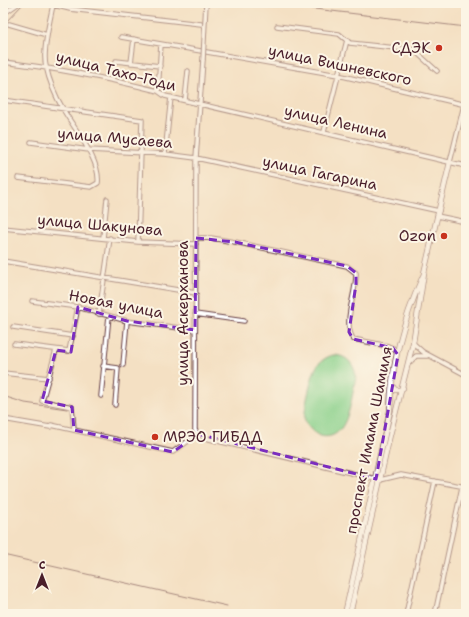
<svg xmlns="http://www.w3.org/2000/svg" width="469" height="617" font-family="'Shantell Sans',sans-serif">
<rect width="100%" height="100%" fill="#fcf5e5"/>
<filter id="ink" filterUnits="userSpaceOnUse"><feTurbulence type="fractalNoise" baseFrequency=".025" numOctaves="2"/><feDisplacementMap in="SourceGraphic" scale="8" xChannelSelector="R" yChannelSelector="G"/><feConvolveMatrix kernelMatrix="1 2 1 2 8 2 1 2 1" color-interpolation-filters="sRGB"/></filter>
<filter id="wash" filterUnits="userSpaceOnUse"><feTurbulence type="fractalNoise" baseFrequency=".012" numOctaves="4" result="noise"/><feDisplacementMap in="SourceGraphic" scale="16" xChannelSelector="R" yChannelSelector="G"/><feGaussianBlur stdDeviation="0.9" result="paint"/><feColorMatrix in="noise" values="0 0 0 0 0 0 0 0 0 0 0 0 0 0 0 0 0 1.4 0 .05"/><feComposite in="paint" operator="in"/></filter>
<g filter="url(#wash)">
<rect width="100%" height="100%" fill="#f4e0c3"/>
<path fill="#89d08a" stroke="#6a785a" d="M333 355C347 355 355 364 356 378 351 397 349 443 320 436 315 434 307 427 305 421 303 413 311 378 315 370 318 362 326 357 333 355Z"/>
</g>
<g filter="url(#ink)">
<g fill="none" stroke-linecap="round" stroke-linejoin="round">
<defs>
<path id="minor" d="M45 3 70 9 201 24
M3 14 19 3
M9 24 47 35
M277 26 339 34 350 43 414 50 437 71
M121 37 338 75 466 105
M203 60 196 158 195 430 198 434 205 438 380 480 401 475 466 487
M116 61 160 66
M3 62C56 68 106 78 158 91L165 96 466 166
M131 63 134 39
M158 91 161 44
M3 100 142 120 138 242
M185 100 188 71
M324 132 347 40
M31 142 89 150 165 154 196 158 439 211
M165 154 171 97
M450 162 466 97
M18 178 91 187 98 183C101 160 74 129 63 109 56 97 49 80 46 66 42 52 50 20 53 5
M437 216 466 222
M3 228 138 242 196 244
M103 238 107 199
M196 238H211L235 242 347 266 356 273C357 294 342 320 353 339L388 346 393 348 397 353
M3 261 196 293
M32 301 78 307 127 321 195 330
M99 314 110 238
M195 314 244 321
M13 327 73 336
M413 343 423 352 466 375
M14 344 69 351 78 307
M56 350 42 401 72 407 74 430
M408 364 416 356H427
M123 365 127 321
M103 366 118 368 115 405
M3 373 49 378
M101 396 109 316
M3 419 50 427 51 425 173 452 198 434
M406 614 435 481
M435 614 462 487
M464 614 466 606"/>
<path id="major" d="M392 385 395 390H400L403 388
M345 614 390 411C391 365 404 318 423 276
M350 614 390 435 413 343 424 273 450 162"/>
</defs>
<use href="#minor" stroke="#643c42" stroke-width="5.5"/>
<use href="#major" stroke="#643c42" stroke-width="6"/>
<use href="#minor" stroke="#fff" stroke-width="3.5"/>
<use href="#major" stroke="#fff" stroke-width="4.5"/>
<path stroke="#4a1f2b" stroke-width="1" d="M264 3 466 27
M3 25 24 3
M3 396 25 403 67 409
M3 555 227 606"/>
<defs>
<path id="minor-bridge" d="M203 60 206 3"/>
</defs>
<use href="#minor-bridge" stroke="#643c42" stroke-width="5.5" stroke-linecap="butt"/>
<use href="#minor-bridge" stroke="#fff" stroke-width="3.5"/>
</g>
</g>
<path d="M0 0H469V617H0ZM196 238 235 242 347 266 356 273V284L349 332 353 339 393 348 398 355 376 479 198 434 173 452 74 430 72 407 42 401 56 350 71 352 78 307 127 321 195 330Z" fill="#f4e0c3" fill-opacity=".55" fill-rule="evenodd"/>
<path fill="none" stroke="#7b2cbf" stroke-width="3" stroke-dasharray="8 5" stroke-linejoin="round" d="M196 238 235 242 347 266 356 273V284L349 332 353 339 393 348 398 355 376 479 198 434 173 452 74 430 72 407 42 401 56 350 71 352 78 307 127 321 195 330Z"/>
<g fill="#c8321e" stroke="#fcf5e5" stroke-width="1.5">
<circle cx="439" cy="48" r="4"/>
<circle cx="444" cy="236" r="4"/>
<circle cx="155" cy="437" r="4"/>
</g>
<g text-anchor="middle" stroke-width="4" stroke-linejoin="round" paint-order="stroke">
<g font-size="15" fill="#4a1f2b" stroke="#fcf5e5" text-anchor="end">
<text x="431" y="53">СДЭК</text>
<text x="436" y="241">Ozon</text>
<text x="163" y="442" text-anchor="start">МРЭО ГИБДД</text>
</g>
<g font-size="15" fill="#4a1f2b" stroke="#fcf5e5">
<text transform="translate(340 65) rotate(12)" y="5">улица Вишневского</text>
<text transform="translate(116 71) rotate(14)" y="5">улица Тахо-Годи</text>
<text transform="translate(336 122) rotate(13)" y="5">улица Ленина</text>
<text transform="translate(115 138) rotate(5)" y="5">улица Мусаева</text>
<text transform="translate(320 173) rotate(12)" y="5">улица Гагарина</text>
<text transform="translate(100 225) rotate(5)" y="5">улица Шакунова</text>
<text transform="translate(116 304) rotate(11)" y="5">Новая улица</text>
<text transform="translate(183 313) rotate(-90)" y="5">улица Аскерханова</text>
<text transform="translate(369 440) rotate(-79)" y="5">проспект Имама Шамиля</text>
</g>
</g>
<rect width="469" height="617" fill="none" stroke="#fcf5e5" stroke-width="16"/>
<g transform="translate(42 575)" stroke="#fcf5e5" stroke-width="3" paint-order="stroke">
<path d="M0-3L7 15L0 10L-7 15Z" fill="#4a1f2b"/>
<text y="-6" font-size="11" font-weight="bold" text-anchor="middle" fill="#4a1f2b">С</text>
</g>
</svg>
